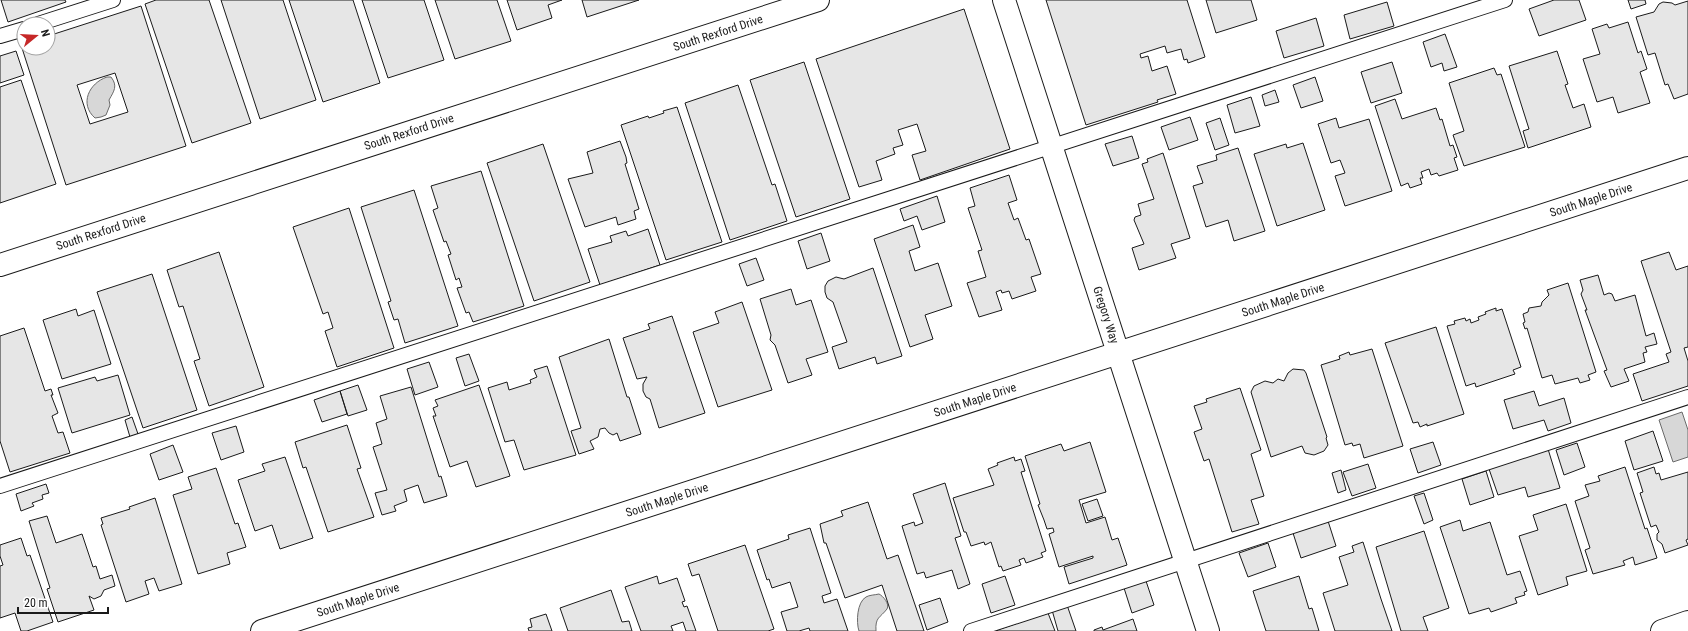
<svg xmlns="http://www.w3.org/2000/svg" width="1688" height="631" font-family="'Roboto Condensed',sans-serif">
<rect width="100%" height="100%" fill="#fff"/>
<path fill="#d7d7d7" stroke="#6a6a6a" d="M107 77H111C118 86 114 91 109 100L110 105 106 115 101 117 95 118C79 104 89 83 107 77Z
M1682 412 1688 430V457L1673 462 1659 420Z
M879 594C883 596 890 604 887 609 880 618 875 617 876 631H859C856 622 857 602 866 597 869 595 875 595 879 594Z"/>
<path fill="#e6e6e6" stroke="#1a1a1a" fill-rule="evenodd" d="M1 0H65L66 2 8 22Z
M156 0H209L251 123 192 143 145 4Z
M221 0H283L316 100 260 119Z
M289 0H353L380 83 323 102Z
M362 0H424L444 60 388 78Z
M435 0H497L511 41 455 59Z
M507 0H562L548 5 552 18 517 30Z
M582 0H639L587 17Z
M1046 0H1187L1205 57 1188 63 1187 59 1184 60 1181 49 1167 53 1165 46 1140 54 1141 58 1148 56 1152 71 1167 66 1176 94 1157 100 1158 102 1086 125Z
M1206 0H1251L1257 20 1216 33Z
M1554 0H1579L1586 20 1539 36 1529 9Z
M1628 0H1645L1646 4 1631 9Z
M1688 1V94L1674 99 1668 84 1665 85 1655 53 1648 55 1636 17 1654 12 1659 4 1663 2 1672 3 1675 5Z
M1387 2 1394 26 1350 39 1344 15Z
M141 6 186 146 66 185 21 45 24 44V48H48V36ZM115 73 128 112 90 124 77 85Z
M964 9 1010 149 920 180 912 155 926 151 917 124 898 130 903 145 893 148 895 154 876 161 882 180 859 187 816 59Z
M1316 18 1324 46 1284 58 1276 31Z
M1628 22 1638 53 1641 51 1647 69 1640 72 1650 103 1618 113 1613 97 1597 102 1583 59 1600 54 1592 29 1607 24 1609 28Z
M1445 34 1457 67 1444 71 1442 63 1431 67 1423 42Z
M16 51 24 75 0 83V56Z
M1557 51 1568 84 1565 85 1573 108 1584 104 1591 127 1528 148 1523 131 1529 129 1509 66Z
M804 62 850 199 796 217 750 80Z
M1392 62 1402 93 1371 103 1361 72Z
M1494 68 1497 75 1501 74 1525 147 1464 166 1453 135 1464 131 1449 83Z
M1315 77 1323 101 1301 108 1293 85Z
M21 80 56 184 0 203V87Z
M738 85 772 185 775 184 787 221 730 240 685 103Z
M1275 90 1279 102 1265 106 1262 95Z
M1251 97 1260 126 1235 133 1227 105Z
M1395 99 1402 119 1436 108 1440 120 1442 119 1450 146 1453 145 1457 157 1454 158 1458 170 1439 176 1437 173 1431 175 1429 169 1421 172 1423 178H1420L1422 184 1410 188 1408 183 1401 186 1375 106Z
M677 107 722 242 666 260 621 125 648 116 649 118 664 113 663 111Z
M1190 117 1198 140 1169 150 1161 127Z
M1220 118 1229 145 1215 150 1206 123Z
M1336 118 1339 128 1369 119 1392 191 1345 206 1335 176 1345 173 1340 160 1331 163 1318 124Z
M1132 136 1139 158 1113 166 1105 144Z
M620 141 626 157 627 163 625 164 639 209 634 211 636 219 618 225 616 217 585 227 568 179 593 173 587 152Z
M1303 143 1325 210 1277 226 1254 154 1286 144 1287 148Z
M543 144 590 282 534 301 487 163Z
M1238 148 1265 231 1234 241 1228 220 1206 227 1193 186 1203 183 1197 166 1217 160 1216 155Z
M1163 153 1190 238 1171 244 1176 258 1139 270 1132 248 1144 244 1134 220 1135 217 1141 215 1138 204 1154 199 1142 164 1148 162 1147 159Z
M481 171 524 306 473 322 469 312 466 313 457 288 462 287 459 278 456 280 448 255 451 254 446 241 444 242 433 210 438 208 431 186Z
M1009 175 1017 200 1008 203 1014 220 1018 218 1026 240 1029 239 1041 274 1031 277 1036 291 1012 299 1009 291 1002 293 1001 290 996 292 1002 310 979 317 967 283 986 277 978 251 982 250 968 208 975 206 970 188Z
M414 190 458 326 405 343 398 319 394 320 388 302 391 301 361 207Z
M937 196 945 222 922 230 917 216 904 221 900 209Z
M349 208 394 348 337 367 325 331 333 328 328 312 323 314 293 227Z
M913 225 920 247 909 251 915 271 938 263 952 306 925 315 933 339 910 347 874 239Z
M648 229 660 265 600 285 588 249 612 242 610 236 626 231 628 236Z
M821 233 830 261 807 269 798 241Z
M219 252 264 387 209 406 194 361 200 359 183 306 179 307 167 270Z
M1669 252 1676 270 1688 266V347L1684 348 1688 361V386L1642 401 1633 374 1669 362 1666 354 1671 352 1641 261Z
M756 258 764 280 747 286 739 264Z
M873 268 902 356 877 364 875 357 839 369 832 347 847 342 833 302 827 298 825 292V286L828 281 836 277 844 279Z
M152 274 197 410 143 428 97 292Z
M1598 275 1604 295 1609 293 1612 294 1615 301 1635 295 1646 336 1654 333 1657 344 1645 347 1647 352 1643 353 1645 362 1624 369 1629 381 1611 387 1604 371 1607 370 1585 310H1587L1581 294 1583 290 1580 280Z
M1568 283 1596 372 1588 375 1590 380 1580 383 1578 378 1555 384 1552 375 1542 378 1527 328 1525 329 1523 323 1525 322 1523 314 1528 312 1529 308 1541 306 1542 302 1549 295 1547 290Z
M791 289 796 305 811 300 828 352 806 359 812 375 788 383 775 345 770 340 771 335 760 299Z
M742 302 772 390 718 407 693 332 719 323 715 312Z
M1496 308V311L1502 309 1521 367 1513 370 1515 374 1476 387 1475 383 1466 386 1447 326 1455 324 1454 321 1465 318 1466 321 1470 319 1471 323 1479 320 1478 317 1486 314 1485 312Z
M76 309 78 316 94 310 111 364 62 379 43 320Z
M672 316 705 413 659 428 650 399 646 397 643 391V384L647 377 637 379 623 338 650 329 648 324Z
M1436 327 1464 414 1427 426V424L1420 427 1418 422 1413 423 1385 343Z
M24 328 45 391 51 389 53 395H51L58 413 52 416 58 433 63 432 70 453 10 472 0 441V336Z
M609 339 627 397H629L641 434 620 441 617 433 613 435 609 433 605 428 600 429 598 437 590 441 594 449 579 454 571 431 581 428 559 357Z
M1372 349 1403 446 1364 458 1360 444 1353 446 1352 443 1345 445 1321 365 1340 359 1339 356 1349 352 1350 355Z
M469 354 479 381 465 386 456 358Z
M429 362 438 387 415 395 407 369Z
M547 366 576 455 524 470 514 440 505 442 488 388 507 382 509 390 531 383 530 380 537 377 534 370Z
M1293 369 1304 370 1306 373 1327 437 1326 438 1328 445 1324 451 1314 455 1305 453 1302 446 1271 457 1251 392 1254 386 1265 381 1273 383 1278 379 1284 381 1288 373Z
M118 375 130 415 72 433 58 388 95 377 97 381Z
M358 385 367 410 348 416 340 391Z
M479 385 510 476 476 487 467 461 450 467 433 416H436L433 408 438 406 435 400Z
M411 387 439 477 441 476 447 496 424 503 418 485 404 490 407 501 394 506 396 511 382 515 375 493 387 490 373 447 382 444 376 423 387 419 380 396Z
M1240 388 1261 450 1251 454 1264 496 1251 500 1259 524 1232 532 1209 459 1204 461 1194 432 1202 429 1194 406 1207 402 1206 399Z
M340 391 347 414 322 422 314 400Z
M1534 391 1539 406 1564 398 1571 423 1548 431 1544 420 1513 429 1504 400Z
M132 417 138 434 130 437 125 420Z
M347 425 361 468 357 469 374 517 328 532 306 467 303 468 295 442Z
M236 426 244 452 221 460 212 433Z
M1653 431 1663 461 1634 470 1625 441Z
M1090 442 1106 492 1079 500 1086 523 1105 517 1112 540 1118 538 1127 565 1069 584 1064 567 1093 558V556L1059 567 1049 534 1054 532 1053 528 1047 529 1044 520 1038 505 1040 504 1025 456 1061 444 1064 451Z
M1433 442 1441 465 1418 473 1410 449Z
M1577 443 1585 467 1564 475 1556 450Z
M173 445 183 472 159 480 150 454Z
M1548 449 1560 488 1528 497 1525 487 1498 495 1489 469Z
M285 457 313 538 280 549 272 525 255 531 238 480 265 471 262 464Z
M1014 457 1015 461 1021 459 1025 471 1021 472 1046 551 1041 553 1043 557 1026 563 1024 558 1019 560 1021 565 1003 571 1001 566 999 567 991 542 985 545 984 542 971 546 966 532H964L953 498 994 485 988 469 998 465 997 463Z
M1368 464 1376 488 1352 496 1343 472Z
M1625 467 1645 529 1647 528 1657 558 1635 565 1633 557 1623 561 1625 565 1593 574 1585 550 1590 548 1575 501 1589 496 1585 485 1600 481 1598 476Z
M1654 467 1656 474 1659 473 1661 480 1688 472V539L1686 540 1688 545 1665 553 1662 544 1657 540V534L1659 532 1656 525 1651 527 1640 493 1643 492 1637 473Z
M216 468 235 524 238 523 246 547 227 553 230 564 198 574 173 495 192 489 188 477Z
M1341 470 1346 490 1338 493 1332 473Z
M1486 471 1494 497 1470 505 1462 479Z
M945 483 961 536 955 538 970 584 958 589 952 570 926 578 924 572 917 574 902 526 914 522 915 526 923 523 913 494Z
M46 484 49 493 42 495 43 499 32 503 34 506 21 511 16 494Z
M1424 493 1433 520 1424 524 1414 496Z
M155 498 182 584 159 591 154 578 145 581 149 594 126 602 101 525 103 524 101 518 130 509 129 507Z
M1097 499 1103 516 1088 521 1082 504Z
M868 502 887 559 898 555 924 631H897L882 585 845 598 826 543H824L820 524 843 516 841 511Z
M1566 504 1587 571 1566 577 1568 585 1538 595 1519 536 1538 530 1533 515Z
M47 516 56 543 82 534 93 567 96 566 100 579 112 575 115 586 104 590 101 596 94 599 89 596 94 610 58 622 47 589 50 588 29 521Z
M1460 520 1463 531 1490 522 1507 575 1520 571 1527 591 1524 592 1525 595 1515 598 1517 603 1491 612 1489 608 1469 614 1440 527Z
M1328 521 1336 546 1301 558 1293 533Z
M810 528 831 593 822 596 824 603 837 599 848 631H810L809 628 799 631H787L781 612 798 607 790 582 772 588 769 579 767 580 757 550 789 539 788 535Z
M1424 531 1449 608 1423 617 1428 631H1401L1376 547Z
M21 538 27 556 30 555 53 622 27 631H21L15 613 0 618V566L3 565 0 556V545Z
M1363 542 1381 599 1392 631H1335L1323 593 1348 585 1339 557 1354 552 1352 546Z
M1268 543 1276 567 1248 577 1239 553Z
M745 545 774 629 768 631H718L699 574 692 576 688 564Z
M657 576 659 584 677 578 685 601 682 602 684 607 687 606 696 631H686L683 622 671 626 673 631H641L625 587Z
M1005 576 1015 605 991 613 982 584Z
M1299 576 1309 609 1312 608 1319 631H1266L1253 591Z
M1146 581 1154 605 1132 613 1124 588Z
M611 590 622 622 629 621 632 631H568L560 608Z
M940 598 948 622 927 630 919 605Z
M1067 605 1076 631H1058L1052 610Z
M1048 613 1055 631H997V630Z
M546 614 552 631H529L528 628 532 627 530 619Z
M1133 619 1137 631H1094V630L1102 627 1103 630Z"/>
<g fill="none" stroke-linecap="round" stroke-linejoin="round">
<defs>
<path id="lane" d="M38 24 113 0
M0 36 24 29
M0 486 1505 0
M971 631 1688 397"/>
<path id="street" d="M1004 0 1208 631
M0 265 818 0
M262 631 1688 168
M1662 631 1688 622"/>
</defs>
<use href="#lane" stroke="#1a1a1a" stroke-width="16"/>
<use href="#street" stroke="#1a1a1a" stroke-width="24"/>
<use href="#lane" stroke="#fff" stroke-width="14"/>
<use href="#street" stroke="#fff" stroke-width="22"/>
</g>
<g text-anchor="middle" stroke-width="3" stroke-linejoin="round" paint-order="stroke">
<g font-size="12" fill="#1a1a1a" stroke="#fff">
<text transform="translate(718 33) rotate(-18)" y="4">South Rexford Drive</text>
<text transform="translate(409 132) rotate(-18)" y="4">South Rexford Drive</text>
<text transform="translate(1591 200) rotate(-18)" y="4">South Maple Drive</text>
<text transform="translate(101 232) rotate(-18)" y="4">South Rexford Drive</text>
<text transform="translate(1283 300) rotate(-18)" y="4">South Maple Drive</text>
<text transform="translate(1106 315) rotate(72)" y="4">Gregory Way</text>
<text transform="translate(975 400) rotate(-18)" y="4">South Maple Drive</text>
<text transform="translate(667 500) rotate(-18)" y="4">South Maple Drive</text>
<text transform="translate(358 600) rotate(-18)" y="4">South Maple Drive</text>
</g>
</g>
<g transform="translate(36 36) rotate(72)"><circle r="19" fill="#ffffff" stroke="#a3a3a3"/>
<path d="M0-3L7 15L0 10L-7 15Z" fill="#c62828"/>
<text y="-6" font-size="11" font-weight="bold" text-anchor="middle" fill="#1a1a1a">N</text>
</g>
<path d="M18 607v6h90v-6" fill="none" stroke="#1a1a1a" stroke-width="2"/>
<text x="24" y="607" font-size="12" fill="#1a1a1a" stroke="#ffffff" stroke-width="3" paint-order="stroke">20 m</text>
</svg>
